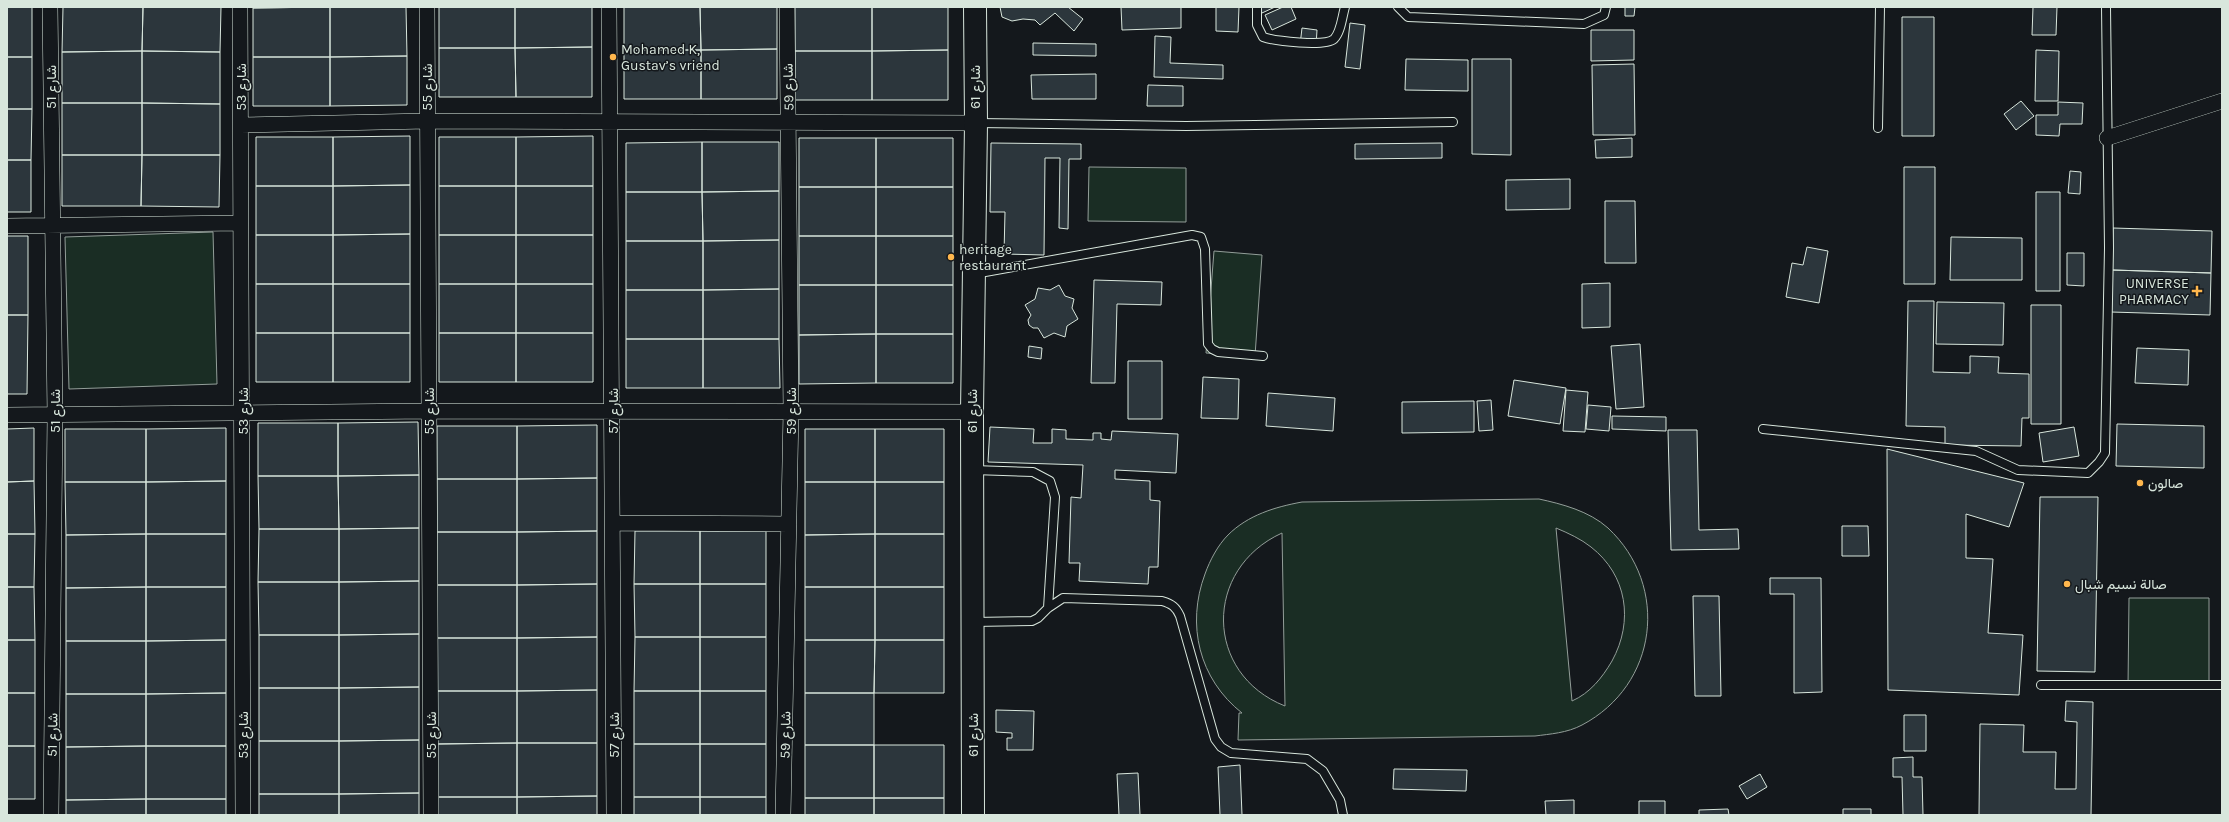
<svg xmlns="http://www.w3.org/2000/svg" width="2229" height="822" font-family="Karla,Vazirmatn,sans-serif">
<rect width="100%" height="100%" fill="#14181c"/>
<path fill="#1a2d24" stroke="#939e99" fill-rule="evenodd" d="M1089 167 1186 168V222L1088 221Z
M213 232 217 384 69 389 65 237Z
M1214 251 1262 255 1255 356 1206 353Z
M1539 499C1562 504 1589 511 1608 528 1670 586 1658 685 1582 725 1567 733 1550 734 1535 736L1238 740 1239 713H1242C1199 679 1186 625 1205 574 1210 560 1218 545 1228 535 1248 515 1275 507 1302 502ZM1556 528C1568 533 1581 539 1591 547 1627 575 1634 621 1612 661 1602 678 1590 693 1572 701ZM1282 533 1285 706C1204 674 1203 569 1282 533Z
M2129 598H2209V688L2128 687Z"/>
<path fill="#2c363c" stroke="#d8e6dc" d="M7 7H32V57H7Z
M63 7H143L142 51 62 52Z
M143 7H221L220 52 142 51Z
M253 7H330L253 8Z
M330 7H406L407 56 330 57Z
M330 7V57H253V8Z
M439 7H515V48H439Z
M515 7H592V47L515 48Z
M624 7H700L701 50H624Z
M700 7H777V49L701 50Z
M795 7H872V51H795Z
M872 7H948V50L872 51Z
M1000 7H1068L1083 19 1074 31 1055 13 1040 25 1035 20 1023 19 1012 21 1002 17Z
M1121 7H1181V28L1122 30Z
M1216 7H1239L1238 32 1216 31Z
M1259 7H1275L1262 13Z
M1283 7H1291L1296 19 1272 30 1265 15Z
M1625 7H1635L1634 16H1625Z
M2033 7H2057L2056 35H2032Z
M1902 17H1934V136H1902Z
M1350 23 1365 25 1360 69 1345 67Z
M1302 28 1317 30 1316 46 1300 45Z
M1591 30H1634V60L1591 61Z
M1155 36 1171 37 1170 63 1223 65V79L1154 77Z
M1033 43 1096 44V56L1033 55Z
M592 47V97H516L515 48Z
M439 48H515L516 97H439Z
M777 49V99H701V50Z
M624 50H701V99H624Z
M948 50V100H872V51Z
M2036 50 2059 51 2058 101H2035Z
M142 51V103H62V52Z
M142 51 220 52V104L142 103Z
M795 51H872V100H795Z
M407 56V105L330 106V57Z
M7 57H32V109H7Z
M253 57H330V106H253Z
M1406 59 1468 60V91L1405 90Z
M1472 59H1511V155L1472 154Z
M1634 64 1635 135H1593L1592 65Z
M1096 74V99H1032L1031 75Z
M1148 85 1183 86V106H1147Z
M2021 101 2034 116 2016 130 2004 114Z
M2058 102 2083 103 2082 124H2060L2059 136 2036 135V115H2058Z
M62 103H142V155H62Z
M142 103 220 104V155H142Z
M7 109H32L31 160H7Z
M410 136V185L333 186V137Z
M593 136V186H516V137Z
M256 137H333V186H256Z
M439 137H516V186H439Z
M799 138H876V187H799Z
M876 138H953V187H876Z
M1632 138V157L1596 158 1595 140Z
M702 142V192H626V143Z
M702 142H779V191L702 192Z
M991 143 1081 144V159H1069L1068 229 1059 228 1060 158H1045L1044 255 1004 254 1005 212H990Z
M1442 143V158L1355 159V144Z
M62 155H142L141 206H62Z
M142 155H220L219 207 141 206Z
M7 160H31V212H7Z
M1904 167H1935V284H1904Z
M2070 171 2081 172 2080 194 2068 193Z
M1570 179V209L1506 210V180Z
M410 185V234L333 235V186Z
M256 186H333V235H256Z
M439 186H516V235H439Z
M516 186H593V235H516Z
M799 187H876V236H799Z
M876 187H953V236H876Z
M779 191V240L703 241 702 192Z
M626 192H702L703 241H626Z
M2036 192H2060V291H2036Z
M1605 201H1635L1636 263H1605Z
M2113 228 2212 231 2211 273 2112 270Z
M410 234V284H333V235Z
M256 235H333V284H256Z
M439 235H516V284H439Z
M516 235H593V284H516Z
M7 236H28V315H7Z
M799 236H876V285H799Z
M876 236H953V285H876Z
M1951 237 2022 238V280H1950Z
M779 240V289L703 290V241Z
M626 241H703V290H626Z
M1807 247 1828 251 1819 303 1786 297 1792 263 1803 265Z
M2067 253H2084V286L2067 285Z
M2112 270 2211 273 2210 315 2111 312Z
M1094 280 1162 282 1161 305 1117 304 1115 383H1091Z
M1610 283V327L1582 328V284Z
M256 284H333V333H256Z
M333 284H410V333H333Z
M439 284H516V333H439Z
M516 284H593V333H516Z
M799 285H876V334L799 335Z
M876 285H953V334H876Z
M1059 285 1065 296 1074 299 1072 308 1078 319 1067 326 1065 337 1054 333 1044 338 1038 328H1033L1029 325 1028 320 1031 315 1025 305 1035 299 1038 288 1050 290Z
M779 289V339H703V290Z
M626 290H703V339H626Z
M1908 301H1934L1933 372 1970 373V356L1999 357 1998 373 2029 374V418H2022L2021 446 1945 445V427L1906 426Z
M1937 302 2004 303 2003 345 1936 344Z
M2031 305H2061V424H2031Z
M7 315H28L27 394H7Z
M256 333H333V382H256Z
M333 333H410V382H333Z
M439 333H516V382H439Z
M516 333H593V382H516Z
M876 334H953V383H876Z
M876 334V383L799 384V335Z
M626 339H703V388H626Z
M703 339H779L780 388H703Z
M1640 344 1644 407 1616 409 1611 346Z
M1029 346 1042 348 1041 359 1028 357Z
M2137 348 2189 350 2188 385 2135 383Z
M1128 361H1162V419H1128Z
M1203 377 1239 379 1238 419 1201 418Z
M1514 380 1566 388 1560 424 1508 416Z
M1566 390 1588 392 1585 432 1563 431Z
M1268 393 1335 398 1333 431 1266 426Z
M1491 400 1493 430 1479 431 1477 401Z
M1474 401V432L1402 433V402Z
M1588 405 1611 407 1609 431 1586 429Z
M1612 416 1666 417V431L1612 429Z
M418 422 419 475 338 476V423Z
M258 423H338V476H258Z
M2117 424 2204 426V468L2116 466Z
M597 425V478L517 479V426Z
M437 426H517V479H437Z
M990 427 1034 429 1033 443H1052V429L1066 430V439L1093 440V433H1101V439L1111 440 1112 431 1178 434 1176 473 1115 470V479L1150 481V500L1160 501 1158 567H1149L1148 584 1079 581 1080 563H1069L1071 497 1081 498 1083 465 988 462Z
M2074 427 2079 456 2043 462 2039 433Z
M34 428V481L7 482V429Z
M226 428V481L146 482V429Z
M65 429H146V482H65Z
M805 429H875V482H805Z
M875 429H944V482H875Z
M1668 430H1697L1699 530 1738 529 1739 549 1671 550Z
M1887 449 2024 483 2009 527 1966 514V558L1993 559 1988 633 2023 635 2019 695 1888 690Z
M419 475V528L339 529 338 476Z
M258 476H338L339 529H259Z
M597 478V531L517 532V479Z
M437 479H517V532H437Z
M34 481 35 534H7V482Z
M226 481V534H146V482Z
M65 482H146V534L66 535Z
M805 482H875V534L805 535Z
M875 482H944V534H875Z
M2040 497H2098L2095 672 2037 671Z
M1842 526H1868L1869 556H1842Z
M419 528V581L339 582V529Z
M259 529H339V582H258Z
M597 531V584L517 585V532Z
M635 531H700V584H634Z
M700 531H766V584H700Z
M437 532H517V585H437Z
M7 534H35L34 587H7Z
M146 534V587L66 588V535Z
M146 534H226V587H146Z
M875 534V587H805V535Z
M875 534H944V587H875Z
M1770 578H1821L1822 692 1794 693V594H1770Z
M419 581V634L339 635V582Z
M258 582H339V635H259Z
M597 584V637L517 638V585Z
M634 584H700V637H635Z
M700 584H766V637H700Z
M437 585H517V638H437Z
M7 587H34L35 640H7Z
M146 587H226V640L146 641Z
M146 587V641H66V588Z
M805 587H875V640H805Z
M875 587H944V640H875Z
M1693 596H1719L1721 696H1695Z
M419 634V687L339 688V635Z
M259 635H339V688H259Z
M597 637V690L517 691V638Z
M635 637H700V691H634Z
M700 637H766V691H700Z
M437 638H517V691H437Z
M7 640H35V693H7Z
M226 640V693L146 694V641Z
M805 640H875L874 693H805Z
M875 640H944V693H874Z
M66 641H146V694H66Z
M419 687V740L339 741V688Z
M259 688H339V741H259Z
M597 690V743H517V691Z
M437 691H517V743L437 744Z
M634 691H700V744H634Z
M700 691H766V744H700Z
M7 693H35V746H7Z
M226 693V746H146V694Z
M805 693H874V745H805Z
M66 694H146V746L66 747Z
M2066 701 2093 702 2091 815H1979L1980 724 2024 725 2023 752H2056L2055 789H2076L2077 722 2065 721Z
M996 710 1034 711 1033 750H1007V738H1012V733L996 732Z
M1904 715H1926V751H1904Z
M419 740V793L339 794V741Z
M259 741H339V794H259Z
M517 743H597V796L517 797Z
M517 743V797H437V744Z
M634 744H700V797H634Z
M700 744H766V797H700Z
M805 745H874V798H805Z
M874 745H944V798H874Z
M7 746H35V799H7Z
M146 746H226V799H146Z
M146 746V799L66 800V747Z
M1913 757V777H1922L1923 815H1903L1902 777H1893V758Z
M1240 765 1242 815H1220L1218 767Z
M1394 769 1467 770 1466 791 1393 789Z
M1138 773 1140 815H1119L1117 774Z
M1760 774 1767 787 1747 799 1739 786Z
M419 793V815H339V794Z
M259 794H339V815H259Z
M597 796V815H517V797Z
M437 797H517V815H437Z
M634 797H700V815H634Z
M700 797H766V815H700Z
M805 798H874V815H805Z
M874 798H944V815H874Z
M146 799H226V815H146Z
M146 799V815H66V800Z
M1574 800V815H1546L1545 801Z
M1639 801H1665V815H1639Z
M1728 809 1729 815H1699V810Z
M1843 809H1871V815H1843Z"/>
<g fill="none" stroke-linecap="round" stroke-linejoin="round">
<defs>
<path id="lane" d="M1257 7V25L1263 37C1274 41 1325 47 1334 39 1341 32 1342 17 1345 7
M1398 7 1408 17 1584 24 1604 15 1606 7
M976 123 1186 126 1453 122
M1878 128 1880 7
M974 274 1192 235 1201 237 1205 249 1208 344 1212 349 1218 352 1263 356
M1763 429 1976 451 2018 470 2088 473 2099 462 2105 453 2109 248 2106 7
M973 470 1033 472 1050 481 1055 497 1048 608
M973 622 1032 621 1038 618 1048 608 1063 598 1162 601C1172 604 1176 607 1180 616L1215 739 1221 747 1231 753 1307 759 1323 771 1340 800 1343 815
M2041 685H2222"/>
<path id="street" d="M50 7 55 415 51 815
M240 7 243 815
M427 7 431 815
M609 7 614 815
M241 125 427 121 976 123
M2107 138 2222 101
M7 226 240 223
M7 415 430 411 972 412
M614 523 789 524
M783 815 791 411 787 7"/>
<path id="secondary" d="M973 815 972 412 976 123 975 7"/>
</defs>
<use href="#lane" stroke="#d8e6dc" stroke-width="10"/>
<use href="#street" stroke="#d8e6dc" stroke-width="16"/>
<use href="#secondary" stroke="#d8e6dc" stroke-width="24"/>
<use href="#lane" stroke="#14181c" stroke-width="8"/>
<use href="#street" stroke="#14181c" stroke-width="15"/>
<use href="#secondary" stroke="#14181c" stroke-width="22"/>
</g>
<g fill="#ffb74d" stroke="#14181c" stroke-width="1.5">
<circle cx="613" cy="57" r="4"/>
<circle cx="951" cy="257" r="4"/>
<path d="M2195 285h4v4h4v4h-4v4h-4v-4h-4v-4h4z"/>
<circle cx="2140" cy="483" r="4"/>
<circle cx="2067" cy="584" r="4"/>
</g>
<g text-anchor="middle" stroke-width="3" stroke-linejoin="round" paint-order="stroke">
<g font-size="14" fill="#d8e6dc" stroke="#14181c" text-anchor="start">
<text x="621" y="54">Mohamed K,<tspan x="621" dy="16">Gustav’s vriend</tspan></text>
<text x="959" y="254">heritage<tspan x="959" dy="16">restaurant</tspan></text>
<text x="2189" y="288" text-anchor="end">UNIVERSE<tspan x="2189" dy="16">PHARMACY</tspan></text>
<text x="2148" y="488">صالون</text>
<text x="2075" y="589">صالة نسيم شبال</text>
</g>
<g font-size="14" fill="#d8e6dc" stroke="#14181c">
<text transform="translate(51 87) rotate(-90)" y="5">شارع 51</text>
<text transform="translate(241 87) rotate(-90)" y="5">شارع 53</text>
<text transform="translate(427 87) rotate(-90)" y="5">شارع 55</text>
<text transform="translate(788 87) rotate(-91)" y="5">شارع 59</text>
<text transform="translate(975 87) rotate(-90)" y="5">شارع 61</text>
<text transform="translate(55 411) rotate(-90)" y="5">شارع 51</text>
<text transform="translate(243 411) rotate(-90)" y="5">شارع 53</text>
<text transform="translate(429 411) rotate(-90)" y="5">شارع 55</text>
<text transform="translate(613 411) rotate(-90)" y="5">شارع 57</text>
<text transform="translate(791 411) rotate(-90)" y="5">شارع 59</text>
<text transform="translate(972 411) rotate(-90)" y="5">شارع 61</text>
<text transform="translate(52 735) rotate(-89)" y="5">شارع 51</text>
<text transform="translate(243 735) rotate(-90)" y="5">شارع 53</text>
<text transform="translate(431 735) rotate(-90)" y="5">شارع 55</text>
<text transform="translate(614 735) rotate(-90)" y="5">شارع 57</text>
<text transform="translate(785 735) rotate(-89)" y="5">شارع 59</text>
<text transform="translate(973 735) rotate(-90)" y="5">شارع 61</text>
</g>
</g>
<rect width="2229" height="822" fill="none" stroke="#d8e6dc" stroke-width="16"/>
</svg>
